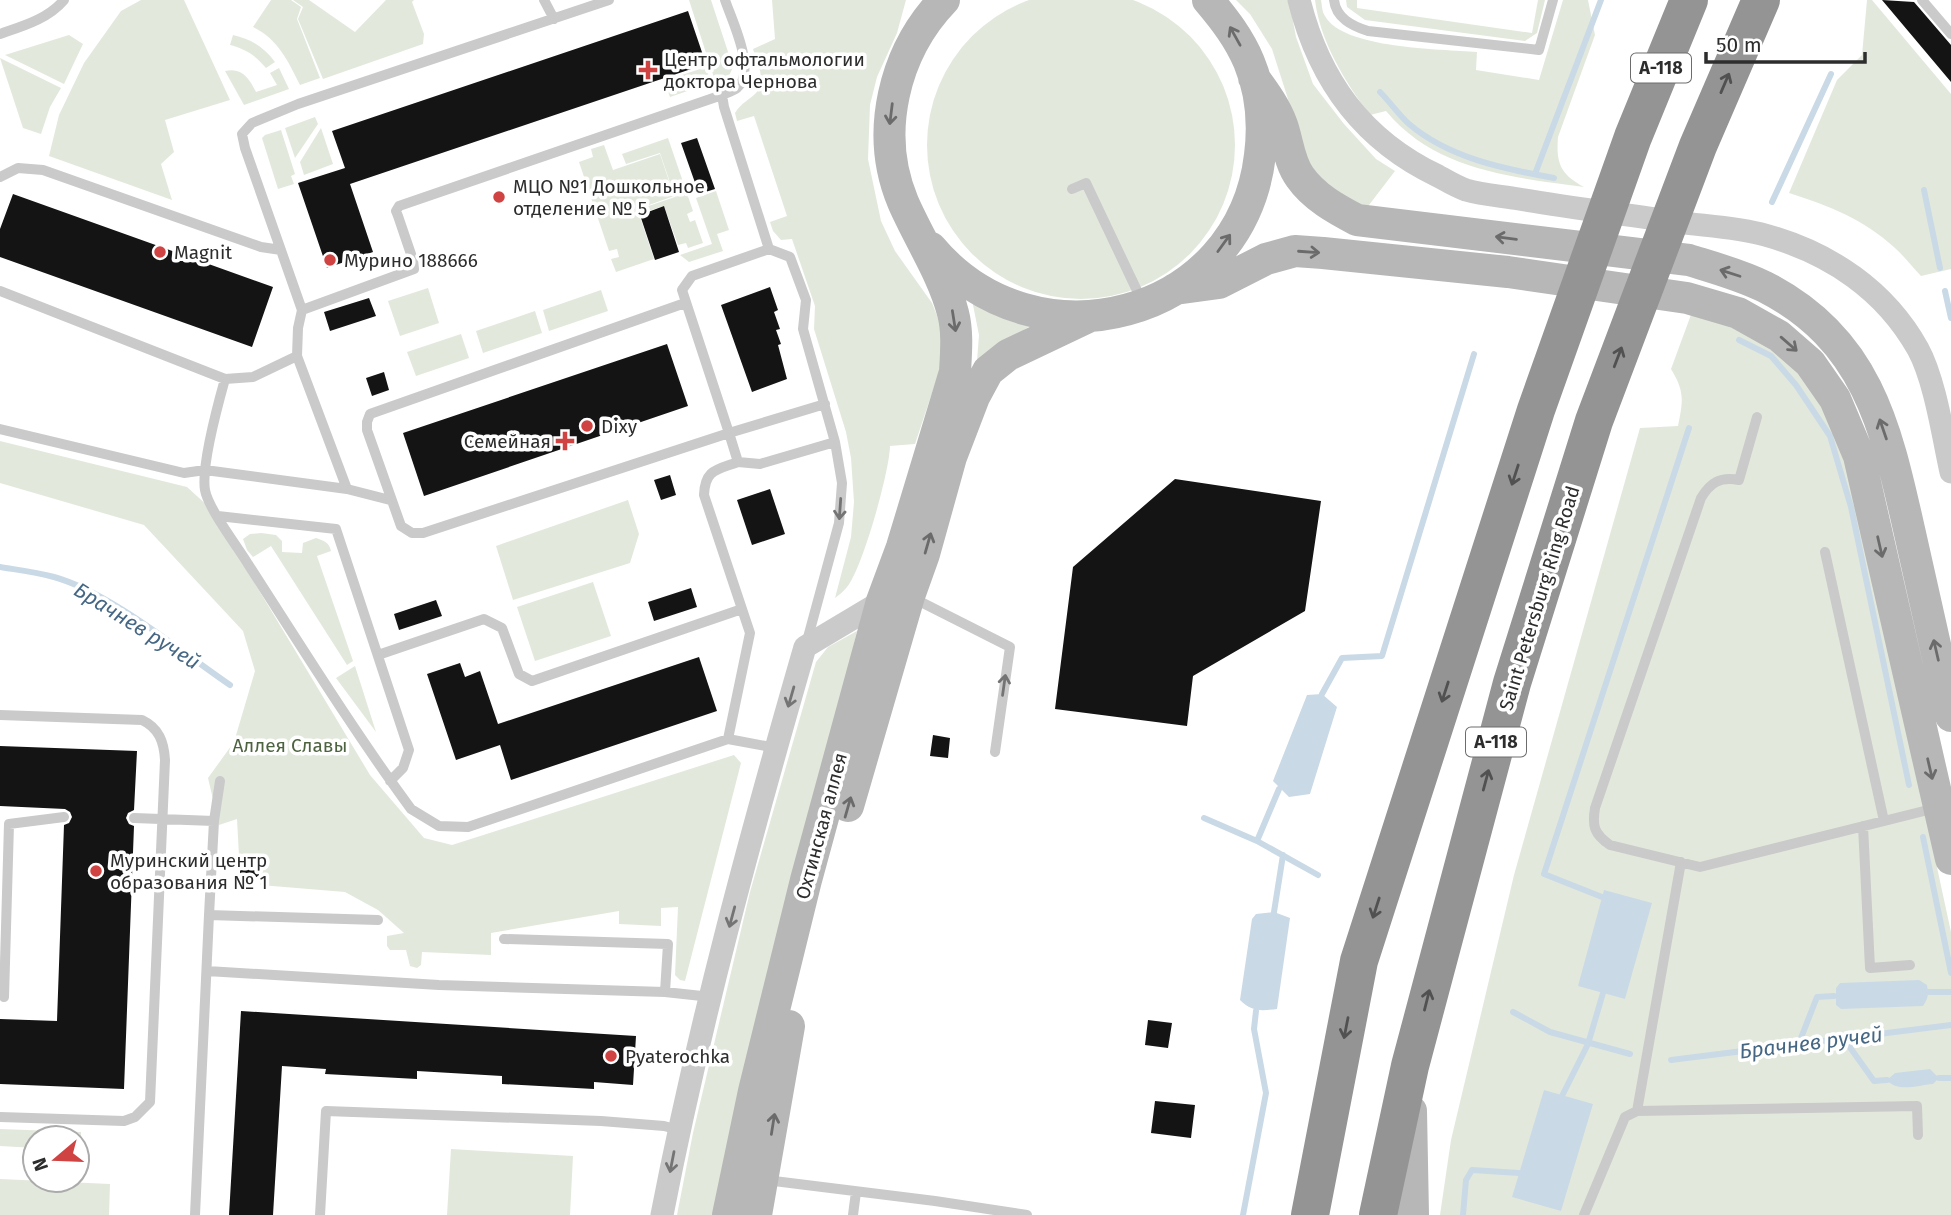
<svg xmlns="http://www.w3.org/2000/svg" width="1951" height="1215" font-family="'Fira Sans',sans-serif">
<rect width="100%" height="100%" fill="#fff"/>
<path fill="#e2e9dc" d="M927 145a154 154 0 1 1 308 0a154 154 0 1 1-308 0Z
M141 0H184L230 100 165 120 174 152 161 164 172 200 49 156 59 115 84 63 121 11Z
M271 0H291L301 7 297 19 320 78 300 85C288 61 278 39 253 27Z
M293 0H309L355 32 386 0H414L412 2 424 34 423 44 323 79 298 19 303 7Z
M689 0H711L733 67 729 76 715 81Z
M772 0H906L897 33 877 77 870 105 868 159 881 221 895 251 932 303 942 328 943 360 915 444 890 446C890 470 862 570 847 587 844 591 839 595 835 598L851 537 854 502 851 458 846 432 814 329 815 306 792 239 781 240 773 231 770 222 787 216 754 116 737 121 735 113C741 103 749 100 756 93 767 81 757 62 753 49L775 39Z
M1236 0H1289L1296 37 1313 84 1344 124 1376 159 1395 171 1366 209 1329 194 1296 145 1288 99 1272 49 1250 14Z
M1315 0H1321C1322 5 1322 12 1325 16 1343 49 1441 49 1477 52L1476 70 1539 80 1563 0H1588L1595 35 1558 137C1556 163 1560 174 1584 187 1512 177 1436 171 1386 111L1370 115C1345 82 1320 41 1315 0Z
M1346 0H1357V8L1532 33 1538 0H1545L1537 33 1525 41 1365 20 1347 7Z
M1867 0H1872L1951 94V269L1921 276C1912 267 1905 257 1895 248 1863 219 1830 206 1789 193L1837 80 1862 55Z
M69 35 83 44 64 84 5 55Z
M233 35C251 39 264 47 275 62L266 68C256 56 246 49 230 45Z
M0 58 61 88 50 107 41 134 23 128Z
M706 67 711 83 670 97 664 81Z
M279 68 289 89 244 105 225 71C242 67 249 78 256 92L277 85 270 73Z
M315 117 318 124 295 158 285 128Z
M321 128 333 164 304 175 300 162Z
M281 130 295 174 291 176 294 184 278 189 262 138 265 135Z
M668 138 693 211 687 214 690 222 695 220 703 243 688 248 686 243 678 245 664 206 639 214 654 259 616 272 611 259 619 257 617 249 609 251 579 162 593 157 591 149 604 145 613 170 660 154 674 196 610 219 675 197 660 153 626 164 622 154Z
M716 191 729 230 717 234 723 251 689 262 680 255 712 244 696 198Z
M428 288 439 323 400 336 388 301Z
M601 290 608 311 549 331 543 310Z
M972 300 1030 324V326L977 361 979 335Z
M535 311 542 333 483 353 476 331Z
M1692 312 1746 329 1807 380 1829 414 1859 506 1951 932V1215H1440L1451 1140 1514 875 1640 428 1678 426C1683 401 1685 392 1671 369Z
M461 334 469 358 416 376 407 352Z
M0 441 187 487 209 507 370 775 424 838 452 845 734 755 741 763 685 981 680 980 675 975 678 907 661 908V926L619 924V911L491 933V955L422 952 421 965 417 968 410 966 406 950H390L387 946V936L404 933 378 910 345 892 260 885 262 858 239 856 237 819 219 825 208 778 234 742 255 671 243 631 144 525 0 483Z
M628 500 639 534 630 563 513 600 496 546Z
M261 533 276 535 282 541V552L302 553 303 543 316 538C324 541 329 542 331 551L317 556 353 661 347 665 271 546 253 557 247 550 243 539 250 534Z
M593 582 611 636 535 661 517 607Z
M857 631 720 1215H677L693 1133 750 892 816 662 828 647Z
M355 666 376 732 336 678Z
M0 1129 81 1132V1150H77V1138H35V1148L0 1146Z
M451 1149 573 1156 570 1215H447Z
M0 1179 110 1184 109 1215H0Z"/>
<path fill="#cad9e6" d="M1322 694 1337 707 1310 794 1289 797 1273 781 1307 695Z
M1604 890 1652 903 1625 999 1578 986Z
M1274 912 1290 918 1277 1009C1261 1011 1252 1012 1240 1000L1252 919 1256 914Z
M1919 980 1927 985C1929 994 1928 999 1923 1006L1841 1009 1836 1005V988L1840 983Z
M1930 1069 1939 1078 1933 1084C1919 1085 1897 1093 1887 1080L1895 1073Z
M1544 1090 1593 1104 1561 1211 1512 1197Z"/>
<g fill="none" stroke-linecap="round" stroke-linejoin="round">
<path stroke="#cad9e6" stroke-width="6" d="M1380 92C1390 102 1399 115 1409 124 1449 158 1504 169 1554 178
M1535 174 1601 0
M1924 190 1940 268
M1772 202 1831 74
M1945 291 1951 318
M1739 340 1771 356 1796 385 1830 436 1851 507 1909 785
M0 567C18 570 36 572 54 577 111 593 180 651 230 685
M1322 694 1342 658 1382 656 1474 354
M1204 818 1257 841 1318 875
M1923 837 1951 973
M1257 841 1279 789
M1602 897 1544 874 1689 428
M1274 912 1283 855
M1929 992H1951
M1513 1012 1550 1032 1630 1054
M1844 1039 1874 1081 1887 1080
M1799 1043 1817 997 1834 996
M1671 1060 1951 1025
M1939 1078H1951
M1562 1096 1588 1044 1603 993
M1243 1215 1266 1093 1254 1029 1256 1011
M1463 1215 1466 1180 1472 1170 1519 1173"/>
</g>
<path fill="#141414" d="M1882 0 1914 2 1951 45V82Z
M688 11 706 64 350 184 373 252 327 268 298 183 345 168 332 131Z
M697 138 715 189 699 194 681 143Z
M13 194 273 287 252 347 0 257V229Z
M664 206 679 252 655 260 640 215Z
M770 287 778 310 774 312 780 329 776 330 781 344 778 345 787 379 752 392 721 305Z
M369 298 376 316 330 331 324 312Z
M667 344 688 406 424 496 403 433Z
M384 372 389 390 372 396 366 378Z
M670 475 676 495 661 500 654 480Z
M1175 479 1321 501 1305 611 1193 676 1187 726 1055 709 1073 567Z
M770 489 785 534 752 545 737 500Z
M691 588 697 607 654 621 648 602Z
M436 600 442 616 399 630 394 614Z
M699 657 717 711 511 780 500 745 456 760 427 674 460 663 465 677 480 671 498 724Z
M933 735 950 738 948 758 930 756Z
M0 746 137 751 134 810 128 813 126 818 129 824 134 826 124 1089 0 1084V1019L57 1021 64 825 69 823 72 817 70 812 65 809 0 806Z
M240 859H259V877H240Z
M241 1011 636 1036 633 1085 594 1082V1089L502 1084V1076L417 1071V1079L325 1074 326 1069 282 1066 273 1215H229Z
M1148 1020 1172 1023 1168 1048 1145 1045Z
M1155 1101 1195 1105 1191 1138 1151 1133Z"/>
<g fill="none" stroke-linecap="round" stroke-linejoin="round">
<path stroke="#cacaca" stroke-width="10" d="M544 0 554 19
M609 0 298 104 252 123 242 134 245 148 302 310 414 269 413 260 398 216 396 211 399 206 722 95
M725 0C732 21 757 71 737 88 733 91 727 93 722 95L724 107 769 249 790 257 806 300 803 329 835 442 842 483 839 523 807 641
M1334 0C1336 18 1352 26 1368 31L1539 50 1553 0
M1922 0 1951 34
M0 34C23 26 48 19 64 0
M0 177 18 168 43 170 261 247 281 250
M1072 189 1086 183 1141 299
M769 249 692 276 682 290 729 433 825 404
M0 291 225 379 253 377 297 356 298 328 302 310
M685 303 370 414 367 422V430L401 526 412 533H423L729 433 738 462 760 464 835 442
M297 356 347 489
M225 379C218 404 201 466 205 490 208 508 237 546 248 564 301 646 353 730 411 809L439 826 468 827 728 739 776 748
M1757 417 1739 480C1720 476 1710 483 1701 498L1595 808C1592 826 1594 834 1610 845L1700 867 1936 808
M0 429 184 473 205 470 347 489 390 500
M218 516 336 529 409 750 403 768 390 781
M1825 552 1884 821
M913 598 1010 647 995 752
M378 655 484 619 502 628 519 674 532 681 742 609
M0 715 142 720C159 728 164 742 165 760L150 1102 135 1117 124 1121 0 1117
M728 739 750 633 704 495C705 469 717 470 738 462
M134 818 214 821
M1863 826 1870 968 1910 965
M1681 862 1637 1111 1917 1106 1918 1135
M209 915 378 920
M504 939 668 944 665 992
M207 971 439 985 665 992 711 997
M4 997 9 824 64 817
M766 1180 935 1201 1027 1215
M195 1215 209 915 214 821 220 781
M320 1215 326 1111 601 1121 664 1126 679 1130
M853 1215 856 1192
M1584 1215 1625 1117 1637 1111"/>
<path stroke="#cacaca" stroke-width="23" d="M1299 0C1319 80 1362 140 1438 176 1447 181 1457 187 1466 190 1483 195 1502 196 1519 199 1571 208 1624 214 1676 222 1705 226 1737 227 1765 235 1830 253 1885 290 1918 349 1935 380 1943 436 1951 472
M662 1215C699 1024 751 834 805 647L882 601"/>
<path stroke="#b7b7b7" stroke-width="32" d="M1254 78C1265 93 1276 108 1282 125 1288 142 1289 162 1300 177 1314 197 1336 209 1357 220L1689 260C1715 268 1741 275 1765 287 1867 339 1886 427 1909 529 1923 591 1937 654 1951 716
M931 248C1035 372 1241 319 1260 155 1264 124 1261 91 1249 62 1239 38 1224 19 1208 0
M1175 289 1219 283 1266 259 1295 251 1323 253 1508 272 1687 298 1738 313 1779 336 1810 363 1835 399 1859 456 1951 859
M848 806 909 596 924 554 951 457 974 397 988 371 1008 355 1088 317
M1411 1111 1413 1215
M728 1215 754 1091 806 880 882 601 902 547 955 372C956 353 958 332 953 313 943 274 919 239 903 202 874 133 894 52 944 0
M756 1215 789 1026"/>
<path stroke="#949494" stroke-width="38" d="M1310 1215 1359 961 1536 410 1633 137 1689 0
M1378 1215 1410 1066 1512 683 1594 421 1698 146 1761 0"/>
</g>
<defs><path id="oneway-shaft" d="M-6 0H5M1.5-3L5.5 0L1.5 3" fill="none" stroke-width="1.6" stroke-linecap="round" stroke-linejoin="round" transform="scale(1.75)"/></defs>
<g stroke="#6b6b6b">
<use href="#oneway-shaft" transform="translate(1235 36) rotate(-119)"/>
<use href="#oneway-shaft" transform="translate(891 114) rotate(97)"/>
<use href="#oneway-shaft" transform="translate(1506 238) rotate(-173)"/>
<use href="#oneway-shaft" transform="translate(1224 243) rotate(-54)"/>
<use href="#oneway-shaft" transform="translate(1309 252) rotate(4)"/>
<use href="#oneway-shaft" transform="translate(1730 273) rotate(-162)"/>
<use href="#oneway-shaft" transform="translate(954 321) rotate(81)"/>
<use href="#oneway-shaft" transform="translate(1789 344) rotate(41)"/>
<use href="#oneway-shaft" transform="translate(1883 429) rotate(-109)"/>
<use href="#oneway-shaft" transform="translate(928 543) rotate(-74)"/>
<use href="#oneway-shaft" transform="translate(1880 547) rotate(77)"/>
<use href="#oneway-shaft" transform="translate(1936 650) rotate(-103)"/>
<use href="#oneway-shaft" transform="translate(1930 769) rotate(77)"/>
<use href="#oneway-shaft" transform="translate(848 807) rotate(-74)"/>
<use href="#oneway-shaft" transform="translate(773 1124) rotate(-81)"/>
</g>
<g stroke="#515151">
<use href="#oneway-shaft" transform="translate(1725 83) rotate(-67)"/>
<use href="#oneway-shaft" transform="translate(1618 357) rotate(-69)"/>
<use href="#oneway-shaft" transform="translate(1515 475) rotate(108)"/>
<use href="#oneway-shaft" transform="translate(1445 692) rotate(108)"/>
<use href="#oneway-shaft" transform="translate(1486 780) rotate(-75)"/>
<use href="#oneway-shaft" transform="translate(1376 908) rotate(108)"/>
<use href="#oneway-shaft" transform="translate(1427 1000) rotate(-76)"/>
<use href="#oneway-shaft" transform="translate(1346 1028) rotate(101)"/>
</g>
<g stroke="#747474">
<use href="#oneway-shaft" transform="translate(840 509) rotate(94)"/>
<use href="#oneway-shaft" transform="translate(1004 685) rotate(-82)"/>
<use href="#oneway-shaft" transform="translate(791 697) rotate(106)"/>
<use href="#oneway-shaft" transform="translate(732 917) rotate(105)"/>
<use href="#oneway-shaft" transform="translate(672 1162) rotate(101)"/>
</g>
<g fill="#d04343" stroke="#fff" stroke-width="2.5">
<path d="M644.5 59.5h7v7h7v7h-7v7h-7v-7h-7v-7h7z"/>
<circle cx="499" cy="197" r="7"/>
<circle cx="160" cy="252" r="7"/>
<circle cx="330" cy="260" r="7"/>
<circle cx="587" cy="426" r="7"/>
<path d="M561.5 430.5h7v7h7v7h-7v7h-7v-7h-7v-7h7z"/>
<circle cx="96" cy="871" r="7"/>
<circle cx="611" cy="1056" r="7"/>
</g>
<g text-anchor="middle" stroke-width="7" stroke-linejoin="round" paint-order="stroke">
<g fill="#fff" stroke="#6c6c6c" stroke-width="2">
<rect x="1631" y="53.5" width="60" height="29" rx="5"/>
<rect x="1466" y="727.5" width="60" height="29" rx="5"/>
</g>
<g font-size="18" font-weight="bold" fill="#2d2d2d">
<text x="1661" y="74">А-118</text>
<text x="1496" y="748">А-118</text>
</g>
<g font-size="19" fill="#2d2d2d" stroke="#fff" text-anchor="start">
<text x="664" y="66">Центр офтальмологии<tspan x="664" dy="22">доктора Чернова</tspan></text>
<text x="513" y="193">МЦО №1 Дошкольное<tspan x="513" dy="22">отделение № 5</tspan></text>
<text x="174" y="259">Magnit</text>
<text x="344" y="267">Мурино 188666</text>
<text x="601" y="433">Dixy</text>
<text x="551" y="448" text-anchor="end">Семейная</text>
<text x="110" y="867">Муринский центр<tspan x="110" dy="22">образования № 1</tspan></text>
<text x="625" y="1063">Pyaterochka</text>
</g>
<g font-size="19" fill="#2d2d2d" stroke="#fff">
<text transform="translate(1539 598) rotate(-73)" y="7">Saint Petersburg Ring Road</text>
<text transform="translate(821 826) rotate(-75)" y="7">Охтинская аллея</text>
</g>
<g font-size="19" fill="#4d6340" stroke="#fff">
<text x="290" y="752">Аллея Славы</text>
</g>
<g font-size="21" font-style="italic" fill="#456784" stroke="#fff">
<text transform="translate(137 626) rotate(32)" y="7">Брачнев ручей</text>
<text transform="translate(1811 1043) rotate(-7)" y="7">Брачнев ручей</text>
</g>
</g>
<g transform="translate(56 1159) rotate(251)"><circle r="33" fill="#ffffff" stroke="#ababab" stroke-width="2"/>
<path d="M0-5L12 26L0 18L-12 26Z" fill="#d04343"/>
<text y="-10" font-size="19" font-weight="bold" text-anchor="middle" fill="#2d2d2d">N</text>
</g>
<path d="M1706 52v10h159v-10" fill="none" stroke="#2d2d2d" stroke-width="3.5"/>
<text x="1716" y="52" font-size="21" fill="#2d2d2d" stroke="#ffffff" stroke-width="5" paint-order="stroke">50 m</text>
</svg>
